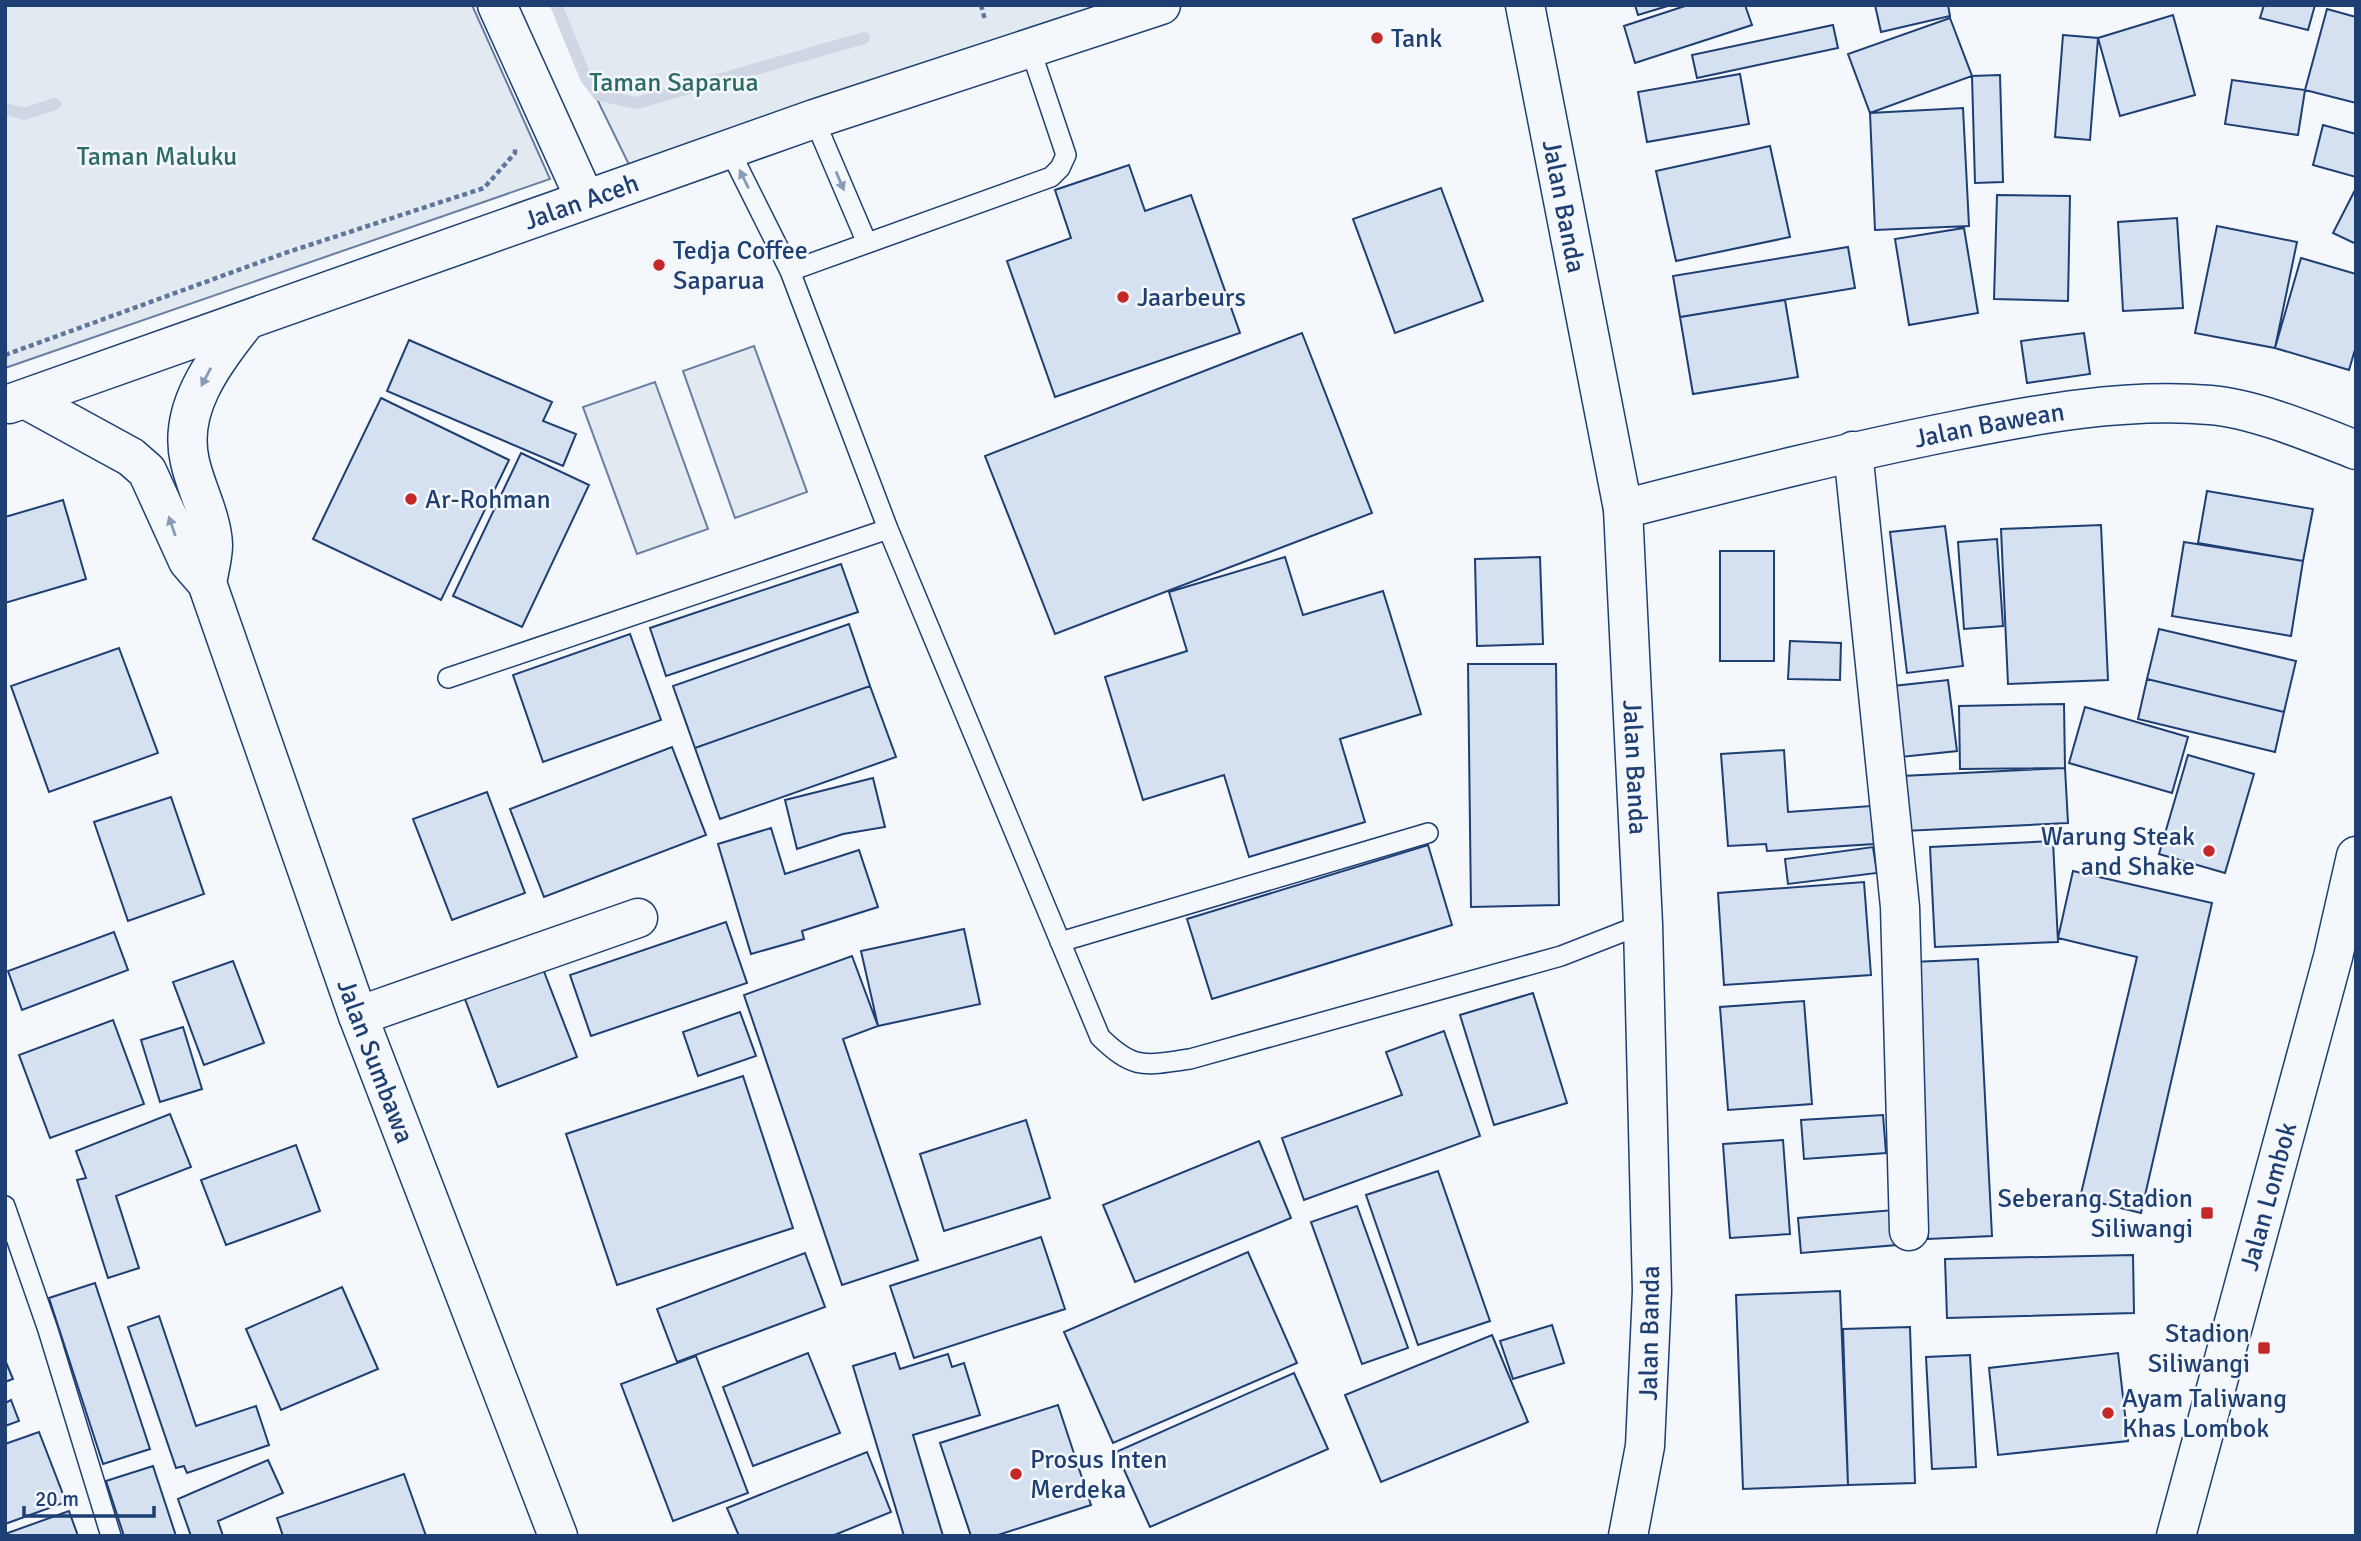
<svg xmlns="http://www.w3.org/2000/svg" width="2361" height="1541" font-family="Signika,sans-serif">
<rect width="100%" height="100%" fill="#f4f7fb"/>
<path fill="#e3e9f0" stroke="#687fa3" stroke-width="2" d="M5 5H472L550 179 5 368Z
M551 5H1120L636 179Z
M754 346 807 492 735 518 683 371Z
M655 382 708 529 637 554 583 407Z"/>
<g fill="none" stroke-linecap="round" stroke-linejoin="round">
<path stroke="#cfd7e4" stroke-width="12" d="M556 5 586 78 599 95 637 103 864 38
M5 109 24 114 55 104"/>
</g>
<path fill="#d5e0f0" stroke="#1d3f73" stroke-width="2" d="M1635 5H1671L1638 15Z
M1688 5H1745L1752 25 1635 63 1624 26Z
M1875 5H1948L1950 16 1881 32Z
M2264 5H2315L2308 30 2260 18Z
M2327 9 2356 17V103L2305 90Z
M2173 15 2195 95 2120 116 2098 38Z
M1950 18 1972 76 1870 113 1848 54Z
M1833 25 1838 48 1697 78 1692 55Z
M2063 35 2098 38 2090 140 2055 137Z
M1740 74 1749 124 1647 142 1638 92Z
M2000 75 2003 182 1975 183 1972 76Z
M2232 80 2305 90 2298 135 2225 124Z
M1963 108 1969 226 1875 230 1870 113Z
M2323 125 2356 134V177L2313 165Z
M1770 146 1790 237 1676 261 1656 171Z
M1129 165 1145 211 1191 195 1240 333 1055 397 1007 261 1071 238 1055 190Z
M1441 188 1483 301 1395 333 1353 219Z
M2356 188V244L2333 233Z
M1997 195 2070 196 2068 301 1994 299Z
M2177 218 2183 308 2123 311 2118 222Z
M2217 226 2297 242 2275 348 2195 333Z
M1964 228 1978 313 1909 325 1895 239Z
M1848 247 1855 288 1680 317 1673 276Z
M2301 258 2356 274V346L2349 370 2275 348Z
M1785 300 1798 377 1693 394 1680 317Z
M1302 333 1372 513 1055 634 985 456Z
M2084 333 2090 374 2027 383 2021 341Z
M409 340 552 402 543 421 576 434 563 466 387 391Z
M381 398 509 460 441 600 313 539Z
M521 453 589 485 522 627 453 596Z
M2207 491 2313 509 2303 561 2198 543Z
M63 500 86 579 5 603V517Z
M2101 525 2108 680 2008 684 2001 529Z
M1945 526 1963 666 1907 673 1890 532Z
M1997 539 2003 626 1964 629 1958 542Z
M2184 542 2303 561 2291 636 2172 616Z
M1720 551H1774V661H1720Z
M1285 557 1303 615 1383 591 1421 714 1340 739 1365 822 1249 857 1224 775 1143 800 1105 677 1187 651 1169 592Z
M1540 557 1543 644 1477 646 1475 559Z
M841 564 858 612 666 676 650 628Z
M849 624 870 686 695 748 673 686Z
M2159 629 2296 661 2284 712 2147 679Z
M630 634 661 720 543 762 513 675Z
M1790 641 1841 643 1840 680 1788 679Z
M119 648 158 753 49 792 11 686Z
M1468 664H1556L1559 905 1471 907Z
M2147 679 2284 712 2275 752 2138 719Z
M1948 680 1957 751 1901 757 1893 686Z
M870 686 896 757 720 819 695 748Z
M2064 704 2065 768 1960 769 1959 706Z
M2085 707 2188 737 2172 793 2069 763Z
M672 747 706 835 544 897 510 809Z
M1784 750 1788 812 1871 806 1874 844 1767 851 1766 844 1728 846 1721 754Z
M2188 755 2254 774 2225 873 2159 854Z
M2065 768 2068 823 1904 831 1902 776Z
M873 778 885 827 843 834 797 849 785 800Z
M487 792 525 893 452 920 413 819Z
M171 797 204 894 128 921 94 822Z
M771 828 785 874 859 850 878 907 802 931 804 939 751 954 718 844Z
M2053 841 2058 942 1935 947 1930 847Z
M1428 845 1452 925 1212 999 1187 919Z
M1873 847 1877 873 1788 884 1785 859Z
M2073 871 2212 903 2141 1213 2080 1198 2137 957 2058 938Z
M1864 882 1871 975 1724 985 1718 893Z
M726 922 747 983 591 1036 570 975Z
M964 929 980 1004 878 1026 861 951Z
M114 932 128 970 22 1010 8 971Z
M852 956 878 1026 843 1039 918 1260 842 1285 744 995Z
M1978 959 1992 1236 1928 1239 1913 962Z
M233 961 264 1043 204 1065 173 982Z
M543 969 577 1057 498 1087 465 999Z
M1533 993 1567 1103 1494 1125 1460 1015Z
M1804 1001 1812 1104 1728 1110 1720 1007Z
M740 1012 756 1056 698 1076 683 1032Z
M113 1020 144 1104 50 1138 19 1055Z
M183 1027 202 1089 160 1102 141 1040Z
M1444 1031 1480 1136 1304 1200 1282 1138 1402 1095 1386 1052Z
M743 1076 793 1228 617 1285 566 1134Z
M170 1114 191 1167 116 1196 139 1268 108 1278 77 1180 86 1178 76 1151Z
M1883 1115 1886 1153 1804 1159 1801 1120Z
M1026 1120 1050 1198 944 1231 920 1154Z
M1783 1140 1790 1234 1730 1238 1723 1144Z
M1259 1141 1291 1218 1135 1282 1103 1205Z
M296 1145 320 1211 226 1245 201 1180Z
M1438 1171 1490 1321 1418 1345 1366 1195Z
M1357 1206 1408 1348 1362 1364 1311 1222Z
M1894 1210 1897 1245 1801 1253 1798 1218Z
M1041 1237 1065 1309 914 1358 890 1286Z
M1248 1252 1297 1363 1113 1443 1064 1332Z
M805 1253 825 1307 677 1362 657 1309Z
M2133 1255 2134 1313 1947 1318 1945 1259Z
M95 1283 150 1449 103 1464 49 1298Z
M342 1287 378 1369 281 1410 246 1329Z
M1840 1291 1848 1485 1743 1489 1736 1295Z
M159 1316 196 1426 256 1406 269 1445 187 1473 184 1466 176 1468 128 1327Z
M1552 1325 1564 1363 1513 1379 1500 1341Z
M1910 1327 1915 1483 1848 1485 1843 1329Z
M1492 1335 1528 1422 1381 1482 1345 1395Z
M808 1353 840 1433 753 1466 723 1387Z
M895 1353 900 1369 948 1354 952 1367 964 1363 980 1415 913 1435 943 1536H904L853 1366Z
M2118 1353 2128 1441 1998 1455 1989 1368Z
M1970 1355 1976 1467 1932 1469 1926 1357Z
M696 1356 748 1493 673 1521 621 1384Z
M5 1360 13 1379 5 1382Z
M1294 1373 1328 1449 1150 1527 1116 1452Z
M11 1400 19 1421 5 1426V1403Z
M1058 1405 1091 1505 995 1536H971L940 1443Z
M39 1432 66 1502 5 1524V1444Z
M867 1452 891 1512 832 1536H739L727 1508Z
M268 1460 283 1493 218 1521 223 1536H191L178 1499Z
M153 1466 176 1536H124L106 1481Z
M404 1474 426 1536H283L277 1518Z
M69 1511 78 1536H5V1534Z"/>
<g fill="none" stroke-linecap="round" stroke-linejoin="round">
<defs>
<path id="lane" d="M814 119 867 243
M729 149 790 271 888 529 1100 1037C1134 1071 1145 1065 1190 1059L1561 956 1643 924
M790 271 1051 177 1060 168 1066 155 1030 48
M448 678 888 529
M1060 942 1428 833
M5 1206 48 1330 111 1536"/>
<g id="street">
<path d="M497 5 585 199"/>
<path d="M1853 451 1900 907 1909 1231"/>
<path id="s1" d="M1623 509C1733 481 1842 453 1953 431 2037 414 2124 398 2210 405 2253 408 2315 434 2356 450"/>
<path d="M358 1016 638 918"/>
</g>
<g id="secondary">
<path id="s2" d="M1525 5 1623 509 1643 924 1652 1291 1645 1446 1628 1536"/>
<path id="s3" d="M25 399 131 457 147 471 188 561 207 583 358 1016 558 1536"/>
<path id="s4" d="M9 404 814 119 1161 5"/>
<path d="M207 583C209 571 213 557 213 545 212 517 196 489 190 462 177 408 215 361 246 321"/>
<path id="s5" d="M2176 1536 2333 957 2356 856"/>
</g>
</defs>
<use href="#lane" stroke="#1d3f73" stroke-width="22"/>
<use href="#street" stroke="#1d3f73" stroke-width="41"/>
<use href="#secondary" stroke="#1d3f73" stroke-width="41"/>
<path stroke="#5e769c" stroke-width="4.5" stroke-dasharray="5 3.5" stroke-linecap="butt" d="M981 5 985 20
M5 355 285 253 484 188 515 153V147"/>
<use href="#lane" stroke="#f4f7fb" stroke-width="19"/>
<use href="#street" stroke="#f4f7fb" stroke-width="38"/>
<use href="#secondary" stroke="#f4f7fb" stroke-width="38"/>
</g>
<defs><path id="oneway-solid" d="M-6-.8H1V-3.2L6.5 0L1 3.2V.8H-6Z" transform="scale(1.75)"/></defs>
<g fill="#889bb7">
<use href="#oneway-solid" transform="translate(744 179) rotate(-116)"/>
<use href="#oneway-solid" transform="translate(840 181) rotate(67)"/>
<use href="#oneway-solid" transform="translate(206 377) rotate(118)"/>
<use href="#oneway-solid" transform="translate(172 526) rotate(-109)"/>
</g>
<g fill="#c62828" stroke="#f4f7fb" stroke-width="2.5">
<circle cx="1377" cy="38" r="7"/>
<circle cx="659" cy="265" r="7"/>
<circle cx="1123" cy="297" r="7"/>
<circle cx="411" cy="499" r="7"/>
<circle cx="2209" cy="851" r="7"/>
<rect x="2200" y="1206" width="14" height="14" rx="3.5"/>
<rect x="2257" y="1341" width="14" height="14" rx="3.5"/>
<circle cx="2108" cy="1413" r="7"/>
<circle cx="1016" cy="1474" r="7"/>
</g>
<g text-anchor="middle" stroke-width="5" stroke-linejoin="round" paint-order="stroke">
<g font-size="26" fill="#1d3f73" stroke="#f4f7fb" text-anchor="start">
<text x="1391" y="47">Tank</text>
<text x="673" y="259">Tedja Coffee<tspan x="673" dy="30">Saparua</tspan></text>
<text x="1137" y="306">Jaarbeurs</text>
<text x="425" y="508">Ar-Rohman</text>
<text x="2195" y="845" text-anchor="end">Warung Steak<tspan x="2195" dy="30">and Shake</tspan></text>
<text x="2193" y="1207" text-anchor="end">Seberang Stadion<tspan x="2193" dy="30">Siliwangi</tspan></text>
<text x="2250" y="1342" text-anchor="end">Stadion<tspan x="2250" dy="30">Siliwangi</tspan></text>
<text x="2122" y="1407">Ayam Taliwang<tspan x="2122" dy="30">Khas Lombok</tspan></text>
<text x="1030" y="1468">Prosus Inten<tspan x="1030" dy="30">Merdeka</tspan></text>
</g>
<g font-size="26" fill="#2c6c60" stroke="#f4f7fb">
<text x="674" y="91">Taman Saparua</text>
<text x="157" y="165">Taman Maluku</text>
</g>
<g font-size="26" fill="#1d3f73" stroke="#f4f7fb">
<text dy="9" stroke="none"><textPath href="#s4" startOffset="607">Jalan Aceh</textPath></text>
<text dy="9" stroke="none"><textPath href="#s2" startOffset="205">Jalan Banda</textPath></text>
<text dy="9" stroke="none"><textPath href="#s1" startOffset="376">Jalan Bawean</textPath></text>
<text dy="9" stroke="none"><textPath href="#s2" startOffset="772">Jalan Banda</textPath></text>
<text dy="9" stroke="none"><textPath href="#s3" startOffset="777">Jalan Sumbawa</textPath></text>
<text dy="9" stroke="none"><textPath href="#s5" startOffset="352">Jalan Lombok</textPath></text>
<text transform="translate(1649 1333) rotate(-89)" y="9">Jalan Banda</text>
</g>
</g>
<rect width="2361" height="1541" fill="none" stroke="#1d3f73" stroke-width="14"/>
<path d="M24 1506v10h130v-10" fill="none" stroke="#1d3f73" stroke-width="3.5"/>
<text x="35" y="1506" font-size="21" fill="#1d3f73" stroke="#f4f7fb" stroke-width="5" paint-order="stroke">20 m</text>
</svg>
